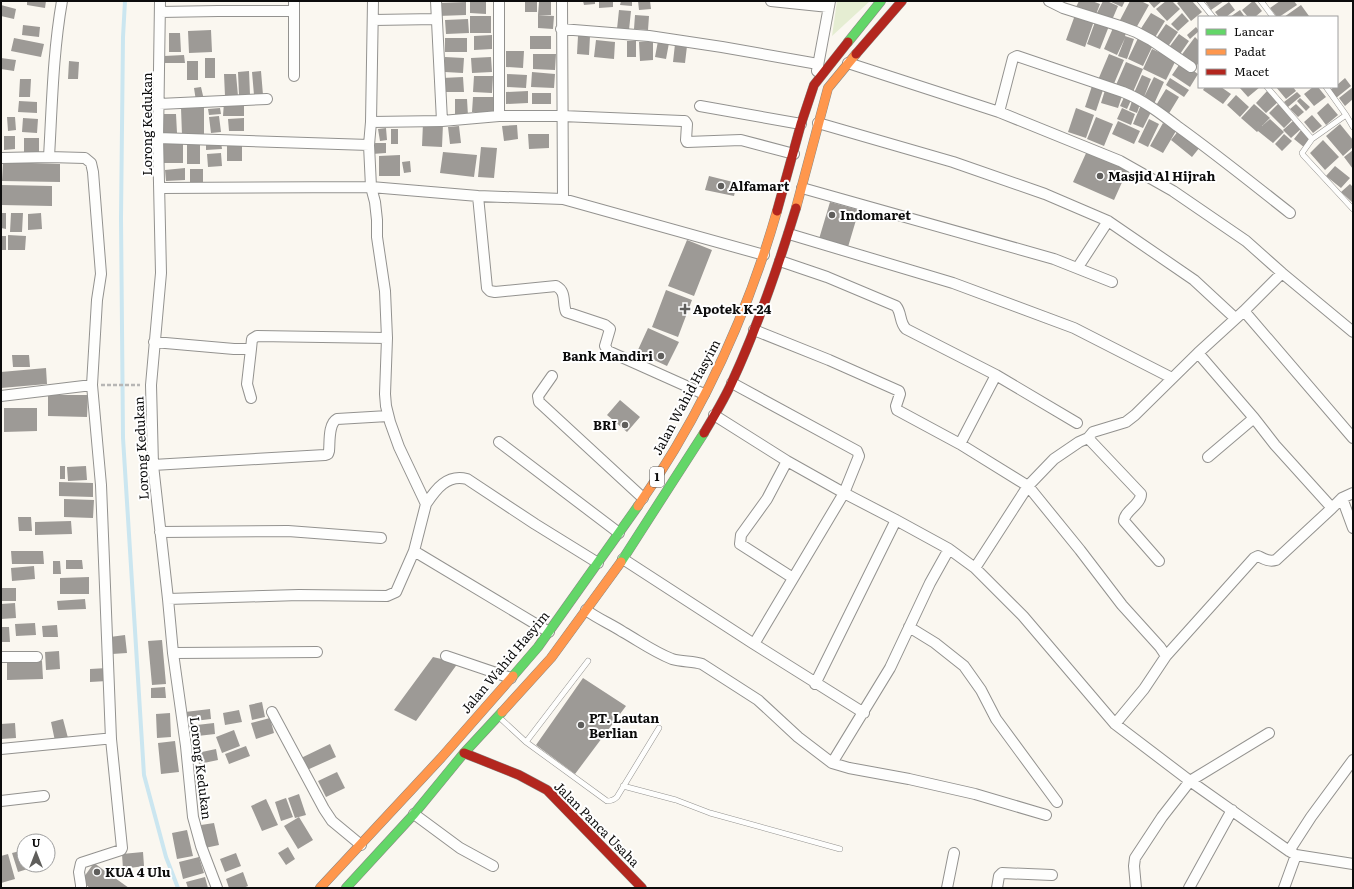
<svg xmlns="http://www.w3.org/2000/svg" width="1354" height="889" font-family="Literata,serif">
<rect width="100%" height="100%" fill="#faf7f0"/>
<path fill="#e5edd2" d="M837 1H870L832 36Z"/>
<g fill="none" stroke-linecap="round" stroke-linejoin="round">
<path stroke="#cbe6f0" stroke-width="4" d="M125 1 123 37 121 218 123 438 144 775 166 857 178 888"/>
</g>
<path fill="#9d9a96" d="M27 1H46L45 8 27 5Z
M470 1H486V14L470 13Z
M525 1H537V12H525Z
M583 1H595V4L584 5Z
M599 1H613V7L599 8Z
M621 1H632V6L620 5Z
M638 1H650L651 9 639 10Z
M1079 1H1092L1100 4 1095 17 1075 9Z
M1103 1H1107L1118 6 1112 20 1097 13Z
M1109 1H1125L1122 7Z
M1130 1H1141L1149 5 1135 30 1119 22Z
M1148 1H1162L1154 8Z
M1166 1H1172L1180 9 1167 21 1156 9Z
M1180 1H1192L1202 12 1191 21 1177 3Z
M1205 1H1224L1211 10Z
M1253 1H1254L1262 11 1255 17H1248L1242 10Z
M1280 1H1294L1297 5 1279 17H1277L1270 8Z
M466 2V15L438 16 437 3Z
M539 2H551V15H538Z
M1229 2 1235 10 1226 17H1219L1215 12Z
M1 5 16 9 14 19 1 16Z
M1301 5 1309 16 1307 17H1284Z
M619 10 631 11 629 30 617 29Z
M1240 10 1245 17H1230Z
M1151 13 1165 21 1154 39 1140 30Z
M1182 13 1189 21 1178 31 1171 24Z
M538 15 554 16 553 29 538 28Z
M635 15 649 16 648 30 634 29Z
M1075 15 1094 21 1085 47 1066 40Z
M470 16H491V33H470Z
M468 19 469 33 446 34 445 20Z
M1095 22 1109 26 1100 49 1087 44Z
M1166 24 1178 32 1167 48 1155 40Z
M23 25 40 27 39 37 22 35Z
M1196 27 1199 31 1190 39 1187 35Z
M1113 28 1126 33 1125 36 1134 39 1127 59 1118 56 1125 38 1117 55 1104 49Z
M211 30 212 52 189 53 188 31Z
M169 33H180L181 52H169Z
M1179 34 1189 41 1178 57 1167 50Z
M492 35V49L474 50V36Z
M530 36H551V49H530Z
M578 36H590L589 55 577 54Z
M1139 36 1154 43 1143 66 1128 59Z
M1195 37 1199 41V62L1195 68 1180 57Z
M14 38 44 44 41 57 11 51Z
M445 38H467V52H445Z
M596 40 615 42 614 59 594 57Z
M627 41H636V57H627Z
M653 41V60L640 61 639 42Z
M658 41 669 43 666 59 655 57Z
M675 44 687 46 685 63 673 62Z
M1152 49 1176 60 1166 80 1143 69Z
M506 51H524L523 68 506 67Z
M533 54H556L555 70 533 69Z
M1109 54 1124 60 1113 86 1098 80Z
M184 55 185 63H165L164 56Z
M445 57 464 58 463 73 445 72Z
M491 57 492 72 472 73 471 58Z
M1 58 16 60 14 71 1 69Z
M205 58H215V78H205Z
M69 61 79 62 78 79H68Z
M187 61H198V80H187Z
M1126 62 1143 69 1133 92 1116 85Z
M1181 62 1198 74 1190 87 1172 75Z
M249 71 250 95H239L238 72Z
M261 71 263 95H254L252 72Z
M532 72 555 74 554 88 531 87Z
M224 74H236L238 96H225Z
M507 74 527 75 526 88 507 87Z
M1142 75 1151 79 1144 97 1134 93Z
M474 76H493L492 93 473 92Z
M463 77 464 92H443L442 78Z
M1154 77 1164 82 1154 104 1143 99Z
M1170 78 1189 90 1184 97 1166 85Z
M1345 78 1351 86 1336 98 1330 90 1334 87H1337V85Z
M20 79H31L30 97H19Z
M1093 83 1104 87 1096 111 1085 107Z
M201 87 204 100 196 101 194 88Z
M1106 87 1123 93 1118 108 1101 103Z
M1205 87H1221L1231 94 1223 104 1203 90Z
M1239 87H1260L1248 97Z
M1276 87H1293L1296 91 1286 99Z
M1313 87H1318L1326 97 1314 106 1304 94Z
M1353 87V99L1345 106 1339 98Z
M1166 89 1179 97 1168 115 1155 107Z
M528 91V103L506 104V92Z
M1267 91 1278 102 1266 113 1256 103Z
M1297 92 1301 96 1288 107 1284 102Z
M532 93H551V104H532Z
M1126 93 1133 96 1127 109 1120 106Z
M1236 95 1249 107 1240 117 1227 105Z
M473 97H495V112H472Z
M1133 98 1141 101 1137 113 1129 110Z
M1300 98 1310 107 1306 111 1297 101Z
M455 99H467L468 116H455Z
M19 101 37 102V113L18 112Z
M224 102 244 103V116H223Z
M1328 103 1338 115 1326 125 1317 113Z
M1254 104 1270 118 1262 126 1270 119 1284 132 1273 143 1258 131 1257 132 1241 118Z
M1278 104 1293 119 1284 128 1269 113Z
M1296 104 1304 112 1298 117 1290 109Z
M1141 105 1152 110 1143 128 1133 124Z
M204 107V134L182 135 181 108Z
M220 108 221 114 209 115 208 109Z
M1076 108 1094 115 1086 138 1068 132Z
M1122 108 1135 114 1131 125 1117 119Z
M162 114H176L177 133 163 134Z
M1312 115 1322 126 1313 133 1304 122Z
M219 116 221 132 211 133 209 117Z
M7 117H15L16 130 8 131Z
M1096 117 1113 124 1104 146 1087 139Z
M23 118 38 119 37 133 22 132Z
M244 118V131H229L228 119Z
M1149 119 1159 124 1148 147 1138 142Z
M1294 120 1302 128 1291 138 1283 130Z
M1118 121 1140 131 1134 144 1112 134Z
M423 123 443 124 442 147 422 146Z
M1163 123 1176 131 1163 153 1150 146Z
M1340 124 1353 140V147L1343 156 1326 136Z
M517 125 518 139 504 141 502 126Z
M459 126 461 143 450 144 448 127Z
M386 128 387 140 380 141 378 129Z
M391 129H398V144H391Z
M1179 130 1200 147 1192 157 1171 140Z
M1301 130 1312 139 1305 148 1294 139Z
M528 134H549V148L529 149Z
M1284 134 1292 141 1282 151 1275 144Z
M4 136H15V149L4 150Z
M24 138H39V156H24Z
M1323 140 1339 157 1325 170 1310 153Z
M187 142H200V164H187Z
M206 142H221L222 149 206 150Z
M162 143H183V163H162Z
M227 143H242V161H227Z
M371 143H386V153L372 154Z
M481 147 497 148 494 178 478 177Z
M1353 150V169L1344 157Z
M1087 151 1128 169 1114 200 1073 182Z
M443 152 477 155 474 177 440 173Z
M221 153 222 166 208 167 207 154Z
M400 155V176H379V156Z
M410 161 411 172 404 173 402 162Z
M3 162 60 164V182L2 181Z
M1335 166 1350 178 1341 188 1326 176Z
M185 168V180L166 181 165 170Z
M190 169H203V182H190Z
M709 176 737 183 734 196 705 190Z
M1350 184 1353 187V203L1341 192Z
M1 185 52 186V206L1 205Z
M830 202 859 210 848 247 819 239Z
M1 213H6V229L1 228Z
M11 213H23L22 232H10Z
M41 213 42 229 28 230V214Z
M8 235 26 236 25 250H8Z
M1 236H6V250H1Z
M687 240 712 250 694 296 668 286Z
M666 290 692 300 678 337 652 327Z
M648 328 679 342 667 366 637 352Z
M12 355H29L30 367H13Z
M46 368 47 384 1 388V372Z
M48 395H88L87 417 48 416Z
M620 400 640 417 627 432 607 415Z
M4 408H37V431L4 432Z
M60 466H65V479H60Z
M86 466 87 480 68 481 67 467Z
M59 482 93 483V497L59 496Z
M64 499 94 500 93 518 64 517Z
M18 517H31L32 531H19Z
M71 521 72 534 35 535V522Z
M11 551H43L44 564H12Z
M66 560H82L83 569H66Z
M53 561H60L61 574H53Z
M34 566 35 579 12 581 11 568Z
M89 577V594H60V578Z
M1 588H16V601H1Z
M85 599 86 609 58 610 57 601Z
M15 603 16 618 1 619V604Z
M35 623 36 635 16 636 15 624Z
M57 625 58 637H43L42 626Z
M1 627H9L10 642H1Z
M125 635 127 653 112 654 110 637Z
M162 640 166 684 152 685 148 641Z
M59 651 60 669 46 670 45 652Z
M433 657 458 663 416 721 394 710Z
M42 661 43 679 7 680V662Z
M107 668V681L90 682V669Z
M583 678 626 706 575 774 536 745Z
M165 687 166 698H151V688Z
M262 702 265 717 252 720 249 705Z
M210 709 211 719 186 722 185 712Z
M239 710 242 722 225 725 223 713Z
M170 713 171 737 157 738 156 714Z
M270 718 274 733 256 739 251 723Z
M63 719 68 738 55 741 51 722Z
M15 723 16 738 1 739V724Z
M214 723 215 734 189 737 188 726Z
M234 730 240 746 222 753 216 737Z
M175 741 179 772 161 774 158 743Z
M330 744 336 757 307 770 301 758Z
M246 746 250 756 229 764 225 754Z
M216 749 218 760 199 764 197 753Z
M337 772 345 788 326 797 318 781Z
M299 794 306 815 295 818 288 798Z
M286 798 293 817 281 821 275 802Z
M266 799 278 825 262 831 251 806Z
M299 817 313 840 298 849 284 826Z
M214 823 219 845 205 848 201 825Z
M187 830 193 856 177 859 172 833Z
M288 847 295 859 286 865 278 853Z
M24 850V865H33L34 867 18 872 12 853Z
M143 852 144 866 123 869 122 854Z
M236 853 241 866 225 872 220 859Z
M8 854 15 879 1 883V856Z
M199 857 204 873 183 879 179 862Z
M94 863 129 888H90L81 881Z
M243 872 248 886 243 888H229L226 879Z
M205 877 208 888H188L186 882Z"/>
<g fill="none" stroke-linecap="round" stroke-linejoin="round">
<defs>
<path id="lane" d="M1200 1 1213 17
M1261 1 1273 17
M1267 87 1312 139 1346 115 1353 127
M1326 87 1346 115
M1312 139 1302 153 1303 155 1353 209
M500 718 526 742 588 661
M526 742 607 801C612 801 614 800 617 797L659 728
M623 786 676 800 710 813 840 849"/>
<path id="street" d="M160 1 158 138 161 273 151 385 153 465 168 599 173 653 186 746 193 817 201 846 217 888
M436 1 442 121
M562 1 563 199
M771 1 829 7
M1049 1 1063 8 1120 26 1136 32 1151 40 1191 67
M160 12 218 11H294
M373 20 437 19
M561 29 649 36 722 47 818 64
M848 63 999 112 1120 161 1173 191 1246 241 1282 273 1353 332
M817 71 830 1
M294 76V1
M159 104 267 99
M700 106 801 124
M999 112 1013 58 1017 56 1123 92C1143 100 1160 113 1177 126 1216 154 1253 184 1290 213
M499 116H562L682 121H685L687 124 686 140 687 142 741 140 794 154
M371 122 442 121 499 116V1
M818 123 953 162 1045 194 1108 221 1194 280 1235 318
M158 138 369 145
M49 157 85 158 91 163 93 172 101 274 97 300 92 385 101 485 111 739 122 848 121 850 81 863 79 872 81 885V888
M1 158 49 157C52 105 53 52 62 1
M160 188 371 187 478 196 563 199 764 255
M802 188 1054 259 1112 282
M478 196 487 288 490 291 495 292 556 286C567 292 562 302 566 312L605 325 610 329 605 346 608 351 704 394
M789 234 953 283 1074 328 1172 378
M780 261 827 277 896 306C902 313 899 322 906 329L996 375 1077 423
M1078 267 1108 221
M1244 311 1353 438
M754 330 829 360 899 391 900 394 896 406 897 410 960 444 1028 486 1080 550 1122 605 1160 647 1166 656
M154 342 234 349H251L247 384 251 398
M251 349 252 339 257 336 387 338
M1198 353 1254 418 1275 445 1332 508
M552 376 538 396 539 402 643 498
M1 396 92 385
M714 415 787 461 844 493 896 520 949 549 975 568 1023 616 1115 724 1190 781 1289 851 1296 855 1353 864
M1088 438 1141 494C1141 505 1124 511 1124 521L1159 561
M499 442 619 533
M960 444 996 375
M1208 457 1254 418
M787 461 767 499 741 535 740 544 793 578
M153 465 325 455 328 454 329 451C330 442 328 424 337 419L388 416
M1342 498 1353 528
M426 504C436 489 447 474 467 479L535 524 598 563
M160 532 288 531 381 538
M414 551 549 632
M623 559 754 644 844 493 859 456 857 451 732 383
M975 568 1028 486 1054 459 1079 442 1088 438 1093 432 1126 422 1135 415 1198 353 1244 311 1282 273
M168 599 299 595 387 596 396 592 414 551 426 504 399 447 390 422 386 406 385 394 387 338 385 291 377 237V220L375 202 371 187 369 145 371 122 373 1
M586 610C598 619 611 624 623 632 639 641 654 652 672 659 682 662 693 661 702 664L758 700 798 737 832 763 849 768 909 779 975 794 1046 815
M909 627 935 643 964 666 981 690 996 719 1057 802
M754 644 864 713
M173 653 317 652
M446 656 511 678
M1 657H37
M815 684 896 520
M272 712 324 809 332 821 361 845
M1115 724 1144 689 1166 656 1254 558 1258 556C1264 559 1269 562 1276 560L1332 508 1342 498 1353 493
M1 749 104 739H111
M832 763 890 668 930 583 949 549
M1 801 44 796
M414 814 460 848 493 866
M1289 851 1311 817 1353 760
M947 888 954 853
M997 888 999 876 1002 873 1052 875
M1136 888 1134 866 1135 858 1162 817 1190 781 1269 733
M1189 888 1232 810
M1284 888 1296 855"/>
<path id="fast" d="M848 42 881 1
M621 562 704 433
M513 676 538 647 638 506
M346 888 414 814 464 753 502 712"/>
<path id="slow" d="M796 208 828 88 856 54
M638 506C700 417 747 316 777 211
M502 712 551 658 621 562
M320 888 441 758 513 676"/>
<path id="jam" d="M856 54 902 1
M777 211 801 124 814 85 848 42
M704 433C714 416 724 400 732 382 758 326 778 267 796 208
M464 753 519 775 547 790 642 888"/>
</defs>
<use href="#lane" stroke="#93928f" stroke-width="6"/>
<use href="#street" stroke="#93928f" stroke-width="12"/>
<use href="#fast" stroke="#8a8885" stroke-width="10"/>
<use href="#slow" stroke="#8a8885" stroke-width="10"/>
<use href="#jam" stroke="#8a8885" stroke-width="10"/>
<path stroke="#b7b6b5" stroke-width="2.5" stroke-dasharray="4 2" stroke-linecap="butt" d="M101 385H140"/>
<use href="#lane" stroke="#fefefd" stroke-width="5"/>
<use href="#street" stroke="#fefefd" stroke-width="10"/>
<use href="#fast" stroke="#63d668" stroke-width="9"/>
<use href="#slow" stroke="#ff974d" stroke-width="9"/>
<use href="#jam" stroke="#b3261e" stroke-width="9"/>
</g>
<g fill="#5f5e5c" stroke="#fff" stroke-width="1.5">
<circle cx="1100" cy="176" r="4"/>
<circle cx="721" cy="186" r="4"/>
<circle cx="832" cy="215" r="4"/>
<path d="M683 303h4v4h4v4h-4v4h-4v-4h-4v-4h4z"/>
<circle cx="661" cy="356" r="4"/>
<circle cx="625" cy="425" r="4"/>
<circle cx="581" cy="725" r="4"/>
<circle cx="97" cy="872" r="4"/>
</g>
<g text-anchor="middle" stroke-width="4" stroke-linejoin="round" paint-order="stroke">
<rect fill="#fff" stroke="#555" stroke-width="1" x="650" y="467" width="14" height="20" rx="3"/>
<g font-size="12" font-weight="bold" fill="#0c0c0c">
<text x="657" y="481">1</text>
</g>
<g font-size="13" fill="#0c0c0c" stroke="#fff">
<text transform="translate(147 124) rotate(-90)" y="5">Lorong Kedukan</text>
<text transform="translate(686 397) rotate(-62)" y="5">Jalan Wahid Hasyim</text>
<text transform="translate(141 448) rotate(-93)" y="5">Lorong Kedukan</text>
<text transform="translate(505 662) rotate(-50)" y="5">Jalan Wahid Hasyim</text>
<text transform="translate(201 768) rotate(83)" y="5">Lorong Kedukan</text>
<text transform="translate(597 824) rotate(45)" y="5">Jalan Panca Usaha</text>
</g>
<g font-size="13" font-weight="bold" fill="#0c0c0c" stroke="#fff" text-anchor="start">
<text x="1108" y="181">Masjid Al Hijrah</text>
<text x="729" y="191">Alfamart</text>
<text x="840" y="220">Indomaret</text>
<text x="693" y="314">Apotek K-24</text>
<text x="653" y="361" text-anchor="end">Bank Mandiri</text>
<text x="617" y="430" text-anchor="end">BRI</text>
<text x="589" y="723">PT. Lautan<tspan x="589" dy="15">Berlian</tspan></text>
<text x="105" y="877">KUA 4 Ulu</text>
</g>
</g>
<rect width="1354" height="889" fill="none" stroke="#0c0c0c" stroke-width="4"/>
<rect x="1198" y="16" width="140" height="72" fill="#ffffff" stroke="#9e9e9e"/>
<rect x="1206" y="29" width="20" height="6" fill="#63d668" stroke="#9e9e9e"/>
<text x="1234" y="36" font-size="12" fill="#0c0c0c">Lancar</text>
<rect x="1206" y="49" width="20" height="6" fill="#ff974d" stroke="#9e9e9e"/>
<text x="1234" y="56" font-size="12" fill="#0c0c0c">Padat</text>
<rect x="1206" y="69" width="20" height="6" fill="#b3261e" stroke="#9e9e9e"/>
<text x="1234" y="76" font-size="12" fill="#0c0c0c">Macet</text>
<g transform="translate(36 853)"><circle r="19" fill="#ffffff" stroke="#9e9e9e"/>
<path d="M0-3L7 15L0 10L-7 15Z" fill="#5f5e5c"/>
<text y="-6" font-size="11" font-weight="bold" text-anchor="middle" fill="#0c0c0c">U</text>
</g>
</svg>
